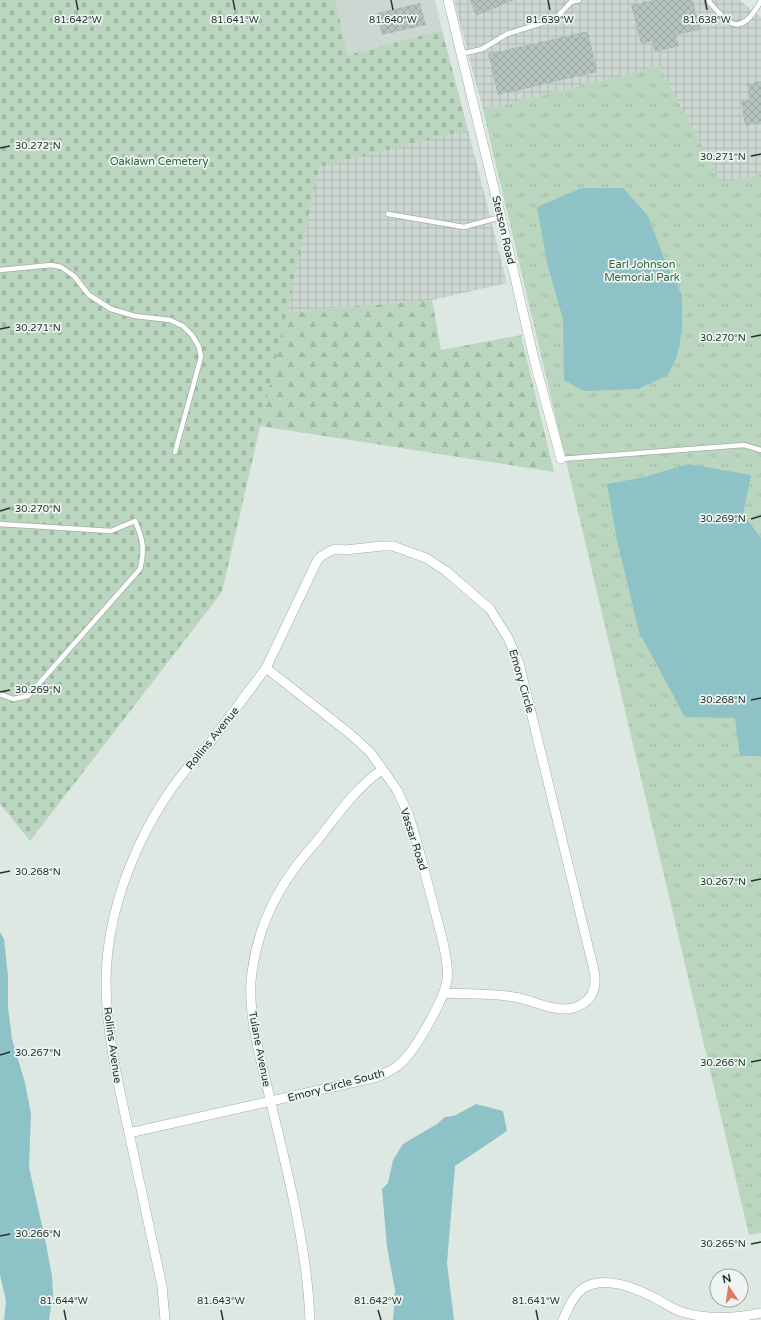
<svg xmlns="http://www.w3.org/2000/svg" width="761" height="1320" font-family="'Varela Round',sans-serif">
<defs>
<pattern id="industrial-grid" width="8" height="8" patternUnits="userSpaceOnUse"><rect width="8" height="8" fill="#cdd7d2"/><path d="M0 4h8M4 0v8" fill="none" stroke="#b0b9b5"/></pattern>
<pattern id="grass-tufts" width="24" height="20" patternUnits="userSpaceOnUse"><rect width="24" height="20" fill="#bad6bf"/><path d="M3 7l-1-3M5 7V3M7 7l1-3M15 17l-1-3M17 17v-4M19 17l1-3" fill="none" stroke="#a0b8a4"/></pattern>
<pattern id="forest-firs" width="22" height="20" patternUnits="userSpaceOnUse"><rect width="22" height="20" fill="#bad6bf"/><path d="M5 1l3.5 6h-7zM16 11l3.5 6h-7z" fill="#a0b8a4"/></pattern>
<pattern id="cemetery-stones" width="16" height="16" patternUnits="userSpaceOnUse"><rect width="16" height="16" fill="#bad6bf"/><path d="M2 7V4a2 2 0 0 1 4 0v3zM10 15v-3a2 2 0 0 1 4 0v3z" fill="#a0b8a4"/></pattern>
<pattern id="building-cross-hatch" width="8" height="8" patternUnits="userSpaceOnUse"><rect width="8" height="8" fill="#b4c2bc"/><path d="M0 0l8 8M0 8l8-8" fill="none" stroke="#9aa7a2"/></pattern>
</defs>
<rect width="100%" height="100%" fill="#dee8e3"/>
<path fill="#cdd7d2" d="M335 0H435L442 30 348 55Z"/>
<path fill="url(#industrial-grid)" d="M454 0H739L761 17V174L722 184 659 66 483 110Z
M468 130 507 283 432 300 286 312 320 167Z"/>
<path fill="url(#grass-tufts)" d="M659 66 722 183 761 174V1233L749 1235 483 110Z"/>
<path fill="url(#forest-firs)" d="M432 300 441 350 521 335 554 472 260 426 286 312Z"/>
<path fill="url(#cemetery-stones)" d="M0 0H335L348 55 442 30 468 130 320 167 222 592 30 841 0 804Z"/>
<path fill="#8dc2c6" d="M582 188H623L648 216 664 258 682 295V330L677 356 668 375 638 389 584 391 564 380 563 319 548 267 537 207Z
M688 464 751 475 743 514 761 538V756H740L735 718 685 717 639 632 617 540 607 484 645 477Z
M0 932 4 939 8 976V1007L12 1039 25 1083 31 1114 29 1167 46 1244 52 1276 53 1295 49 1320H4L6 1301 0 1275Z
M476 1104 503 1111 507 1131 455 1166 447 1263 454 1320H393L395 1290 387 1247 382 1189 388 1183 393 1160 403 1144 437 1124 445 1117 454 1116Z"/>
<path fill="url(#building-cross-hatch)" d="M470 0H514L476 16Z
M653 0H693L700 30 676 35 679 46 655 52 652 41 641 44 631 5Z
M420 3 426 25 382 35 377 13Z
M588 31 597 72 498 95 488 54Z
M761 81V123L745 126 741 101 750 100 747 84Z"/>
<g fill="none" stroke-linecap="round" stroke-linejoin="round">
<defs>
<path id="lane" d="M709 0 710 3C721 14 732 34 748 19 753 15 757 7 761 1
M461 54 482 49 507 34 555 19 571 2 579 0
M388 214 464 227 501 217
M0 270 51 265 61 267 74 276 89 295 111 309 135 316 170 320 183 326 192 335 199 347 201 357 175 452
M561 459 744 445 761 450
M0 524 111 531 135 521C143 539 145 549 140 569L28 696 13 699 0 694"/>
<path id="street" d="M448 0 499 209 534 359 561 459
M129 1133 377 1077C386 1073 396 1069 403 1061 417 1047 444 1000 447 980 449 969 444 945 441 934L416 839 409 816 397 790 370 752 349 733 266 668
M165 1320 162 1286C151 1235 140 1184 129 1133 118 1083 106 1032 106 981 107 895 150 803 210 743L266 668 317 561 320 557 330 551 336 549 345 550 382 546H393L426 558 446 571 490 609 508 638 519 663 590 954C592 963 596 973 595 982 594 1003 574 1012 555 1008 541 1006 528 999 514 997 490 993 466 994 443 993
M310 1320C307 1247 288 1174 271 1103 262 1063 246 1013 252 972 257 935 272 899 294 869 301 859 309 850 317 841 337 816 355 788 382 770
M563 1320C567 1310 573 1296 582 1289 604 1274 635 1288 655 1298 664 1303 673 1309 682 1312 709 1320 734 1319 761 1313"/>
</defs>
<use href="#lane" stroke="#a2afa9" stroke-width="6"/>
<use href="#street" stroke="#a2afa9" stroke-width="10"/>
<use href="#lane" stroke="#fff" stroke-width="4.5"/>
<use href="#street" stroke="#fff" stroke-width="9"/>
</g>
<path fill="none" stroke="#22352e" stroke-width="1.5" d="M76 0 78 10M233 0 235 10M391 0 393 10M548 0 550 10M705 0 707 10M0 148 10 146M751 156 761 154M0 329 10 327M751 337 761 335M0 511 10 508M751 519 761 516M0 692 10 690M751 700 761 698M0 873 10 871M751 881 761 879M0 1055 10 1052M751 1062 761 1060M0 1236 10 1234M751 1244 761 1242M64 1310 66 1320M221 1310 223 1320M378 1310 381 1320M536 1310 538 1320"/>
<g text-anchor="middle" stroke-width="3.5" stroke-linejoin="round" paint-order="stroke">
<g font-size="11" fill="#326642" stroke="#eef5f1">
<text x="159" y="165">Oaklawn Cemetery</text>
<text x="642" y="268">Earl Johnson<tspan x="642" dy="13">Memorial Park</tspan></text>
</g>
<g font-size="11" fill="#22352e" stroke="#eef5f1">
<text transform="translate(504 230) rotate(77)" y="4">Stetson Road</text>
<text transform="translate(522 681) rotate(74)" y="4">Emory Circle</text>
<text transform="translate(212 738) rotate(-51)" y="4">Rollins Avenue</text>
<text transform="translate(414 839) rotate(72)" y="4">Vassar Road</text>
<text transform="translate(113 1045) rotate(82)" y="4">Rollins Avenue</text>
<text transform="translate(260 1049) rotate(79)" y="4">Tulane Avenue</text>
<text transform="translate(336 1085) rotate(-15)" y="4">Emory Circle South</text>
</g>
</g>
<g font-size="10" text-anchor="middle" fill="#22352e" stroke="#eef5f1" stroke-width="3.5" stroke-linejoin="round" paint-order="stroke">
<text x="78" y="23">81.642°W</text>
<text x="235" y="23">81.641°W</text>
<text x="393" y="23">81.640°W</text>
<text x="550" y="23">81.639°W</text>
<text x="707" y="23">81.638°W</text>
<text x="38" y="149">30.272°N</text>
<text x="723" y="160">30.271°N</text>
<text x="38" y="331">30.271°N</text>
<text x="723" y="341">30.270°N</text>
<text x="38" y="512">30.270°N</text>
<text x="723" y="522">30.269°N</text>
<text x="38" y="693">30.269°N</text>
<text x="723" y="703">30.268°N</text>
<text x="38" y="875">30.268°N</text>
<text x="723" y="885">30.267°N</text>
<text x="38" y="1056">30.267°N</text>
<text x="723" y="1066">30.266°N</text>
<text x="38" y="1237">30.266°N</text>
<text x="723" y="1247">30.265°N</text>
<text x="64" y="1304">81.644°W</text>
<text x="221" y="1304">81.643°W</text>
<text x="378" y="1304">81.642°W</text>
<text x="536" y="1304">81.641°W</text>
</g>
<g transform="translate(729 1288) rotate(347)"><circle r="19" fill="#eef5f1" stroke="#9ca8a3"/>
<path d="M0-3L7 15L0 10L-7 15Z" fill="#df7965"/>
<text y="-6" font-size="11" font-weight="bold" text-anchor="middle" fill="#22352e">N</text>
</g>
</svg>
